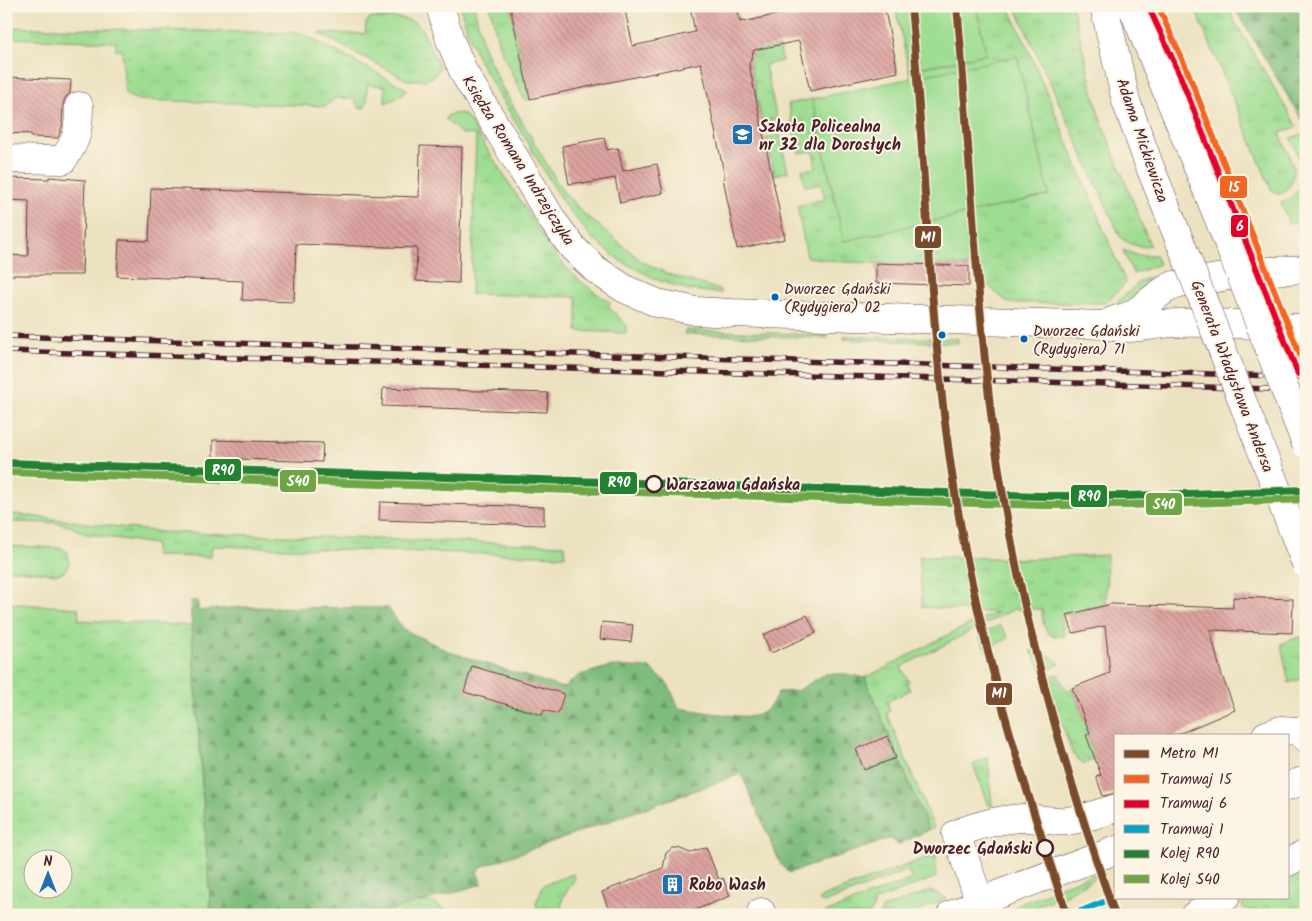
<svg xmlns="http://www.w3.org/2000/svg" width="1312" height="921" font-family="Kalam,sans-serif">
<defs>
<pattern id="grass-tufts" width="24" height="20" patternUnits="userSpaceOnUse" patternTransform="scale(1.25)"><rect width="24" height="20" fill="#9edd92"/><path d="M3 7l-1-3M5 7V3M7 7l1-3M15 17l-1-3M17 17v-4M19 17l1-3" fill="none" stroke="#8abd7e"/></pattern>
<pattern id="forest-firs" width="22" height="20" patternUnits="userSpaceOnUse" patternTransform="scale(1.25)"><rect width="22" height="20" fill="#7ebc7c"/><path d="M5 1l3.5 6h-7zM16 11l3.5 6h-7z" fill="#699866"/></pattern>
<pattern id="garden-dots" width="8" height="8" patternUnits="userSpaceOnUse" patternTransform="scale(1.25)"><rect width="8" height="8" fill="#9edd92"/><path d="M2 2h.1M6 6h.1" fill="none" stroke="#8abd7e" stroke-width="1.8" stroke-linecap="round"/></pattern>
<pattern id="building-back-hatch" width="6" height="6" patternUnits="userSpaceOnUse" patternTransform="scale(1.25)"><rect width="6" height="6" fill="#dda4a1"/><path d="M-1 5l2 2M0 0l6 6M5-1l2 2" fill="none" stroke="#b58583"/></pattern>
</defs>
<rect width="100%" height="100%" fill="#fcf5e5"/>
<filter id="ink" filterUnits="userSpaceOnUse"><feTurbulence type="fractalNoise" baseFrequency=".02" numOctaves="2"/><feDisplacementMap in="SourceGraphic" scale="10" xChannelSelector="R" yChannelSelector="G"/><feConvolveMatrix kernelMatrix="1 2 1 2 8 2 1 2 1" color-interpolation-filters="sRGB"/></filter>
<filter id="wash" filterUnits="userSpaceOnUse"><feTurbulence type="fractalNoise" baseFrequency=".0096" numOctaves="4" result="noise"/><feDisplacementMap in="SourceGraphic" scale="20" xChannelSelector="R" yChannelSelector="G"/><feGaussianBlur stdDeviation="1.12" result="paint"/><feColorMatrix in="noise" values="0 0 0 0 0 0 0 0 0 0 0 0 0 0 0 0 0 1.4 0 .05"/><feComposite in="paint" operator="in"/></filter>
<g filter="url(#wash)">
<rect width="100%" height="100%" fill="#ece2c1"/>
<path fill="url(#grass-tufts)" stroke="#747e5e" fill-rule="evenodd" d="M460 6H474L483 45 500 84 562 190 582 212 643 262 673 276 721 290V293L689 290 660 281 619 260 591 237 564 204 479 61 469 36Z
M490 6H510L530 99 525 101 499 46Z
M976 6H1008L1025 41 1126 283 1106 303H1008L980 278V266L842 262 807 257 797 206 825 199 821 184 805 186 802 170 816 168 813 151 799 153 788 104 812 99 844 241 1049 195 1017 56 911 79 909 70 986 54Z
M1015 6H1072L1099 115 1150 245C1138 248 1131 245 1121 238Z
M1194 6H1226L1297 127 1280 133C1288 155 1306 180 1279 195L1271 189Z
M374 18C391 18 409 15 421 28L440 68 433 77 425 80H407L318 33 365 34 366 24 369 19Z
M6 27 301 33 407 89 397 98 385 103V86L367 85V103L364 108H359L354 99 335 98 326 106 138 100 128 96 125 93 122 50H116V42L6 38Z
M779 47 782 61 765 65 777 119 762 122 748 55 752 52Z
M1173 53 1200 114 1241 220 1236 222 1172 61Z
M460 113 466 116 553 252C569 272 588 289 610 302L609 308 626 324V333L577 331V297L471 294 476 135 462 134 445 119 448 115Z
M1302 134 1306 141V236L1300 234 1295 222 1289 224 1281 203C1312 191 1302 162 1291 138Z
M780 135 788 172 774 175 766 138Z
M1123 250 1136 255H1155L1159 264 1133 274Z
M1153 277 1155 282 1145 287 1129 306 1108 310 1142 280Z
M686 330 827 335V338L684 334Z
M844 336 958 339V343L844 339Z
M6 513 161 532 565 545V556L212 546 211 557 155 556V544L86 534 70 526 56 523 6 522Z
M6 546 62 548 68 553 69 564 64 572 57 574 6 569Z
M1107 555 1106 605 1060 616 1065 636C1045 640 1042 625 1042 609H1014L901 667 909 682 907 684 910 690 887 702 890 711 887 713 934 828 929 830 865 678C909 657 951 630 997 613L922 607 919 556 1025 559Z
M6 603 78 608 79 620 191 626 211 915H6ZM32 858H62V888H32Z
M1000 626 1003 629 1008 638 986 650 979 636 995 627Z
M1301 636 1306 655V677L1289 683 1281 644Z
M1030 650 1050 656 1060 664 1043 672Z
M1058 674 1066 691 1072 688 1090 734 1086 735 1095 759 1084 764 1073 755 1046 678Z
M987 757 988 758 992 806 989 805 973 765Z
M936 854V877L875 901 870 915H820L912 879 908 870 824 903 819 900 822 897Z
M1306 867V907L1293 915H1274L1244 909 1242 906C1249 892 1274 897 1288 897V877Z
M1102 871 1103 873 1060 898 1059 897 1038 905 1042 915H1004L1022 902 1023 903 1056 890V888Z
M573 874 575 876 574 880 563 897 560 915H539L536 903 543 885Z
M929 891 947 898 910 915H880L882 909Z"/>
<path fill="url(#forest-firs)" stroke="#646e54" d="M1233 6H1306V121H1303Z
M190 601H198V611L243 607 388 608 403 629 450 652 563 688 580 675 612 666 650 668 668 684 679 708C693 710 748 720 758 715 768 710 774 703 778 692L797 691 825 674H846L865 678 929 830 897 845 895 841 889 839 789 873 781 865 741 774 481 867 477 872 482 884 376 915H211Z"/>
<path fill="url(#garden-dots)" stroke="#747e5e" d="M420 902H432L454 915H376Z"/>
<path fill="#9edd92" stroke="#747e5e" d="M895 6H976L986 54 909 70Z
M1017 56 1049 195 844 241 812 99Z"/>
<g id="blocks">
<path fill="url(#building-back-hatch)" d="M510 6H624L633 46 695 32 690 6H737L740 22 743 21V22L793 11 796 10 795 6H884L898 72 810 91 799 41 754 50 749 64 785 239 737 249 723 178H725L701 63 530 99Z
M6 77 71 80 70 93 65 98 63 105 62 126 58 138 31 137V134L6 133Z
M604 138 607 150 618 148 623 171 657 164 663 193 620 203 615 178 583 184V182L569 184 562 146Z
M420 146 462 147 459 283 416 281 417 248 296 244 294 302 242 300 243 281 117 276 119 240 149 241 151 188 419 197Z
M49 177 85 180 82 275H6V255L28 256 29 201 6 200V178L49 179Z
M876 263 969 266V286L876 283Z
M383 388 548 393 547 412 382 406Z
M213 440 323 443 322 462 213 458Z
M380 502 544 507V525L379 520Z
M1233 597 1293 599 1292 633 1210 630 1221 673 1235 710 1176 735H1116V793L1103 796 1096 776 1101 775 1086 735 1090 733 1072 688 1110 673 1105 626 1073 633 1067 615 1111 604 1233 608Z
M807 615 816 633 771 653 763 635Z
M602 622 633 625 631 642 600 639Z
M472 666 564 694 558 714 544 710 542 715 464 692Z
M888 736 896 758 864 770 856 749Z
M706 847 719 880 723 878 730 896 683 915H611L602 892 663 868 666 853 673 848H678L690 853Z"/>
</g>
</g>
<g filter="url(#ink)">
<use href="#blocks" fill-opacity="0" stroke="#623c42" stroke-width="1"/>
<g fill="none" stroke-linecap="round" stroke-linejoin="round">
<defs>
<path id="minor" d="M440 6 450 40 464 73 553 221 573 248 596 270 625 289 657 303 696 311 731 313 1106 325C1130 333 1153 323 1178 323 1221 322 1263 325 1306 329
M6 159 63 160C77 140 79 131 79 106
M1109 323C1116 317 1124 319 1131 315 1147 306 1157 292 1174 285L1254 272 1306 269
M1266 735 1281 730 1299 731 1306 738
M980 902 956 834C978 825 1004 818 1028 818 1041 819 1053 822 1067 821 1083 819 1101 813 1116 808
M761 912 762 915"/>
<path id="major" d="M1104 6 1126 101 1148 162 1181 244
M1132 6 1222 227
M1288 786 1306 780
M1288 862 1306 853
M951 915 999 894 1116 850
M1195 915 1226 897"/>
</defs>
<use href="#minor" stroke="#623c42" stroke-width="29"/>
<use href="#major" stroke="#623c42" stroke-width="29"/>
<use href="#minor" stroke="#fff" stroke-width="28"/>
<use href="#major" stroke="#fff" stroke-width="28"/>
<defs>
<path id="rail" d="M6 336 1306 377
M6 351 1306 390"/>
</defs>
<use href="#rail" stroke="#4a1f2b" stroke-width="5.5"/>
<use href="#rail" stroke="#fcf5e5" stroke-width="4" stroke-dasharray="11" stroke-linecap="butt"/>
<defs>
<path id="major-bridge" d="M1222 227 1306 444
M1181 244 1306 564"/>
</defs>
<use href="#major-bridge" stroke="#623c42" stroke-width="29" stroke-linecap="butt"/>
<use href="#major-bridge" stroke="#fff" stroke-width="28"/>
<defs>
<path id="rail-1" d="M6 463 1041 496H1126L1306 490"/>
<path id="rail-2" d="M6 472 1041 505H1126L1306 499"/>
</defs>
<use href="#rail-1" stroke="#fcf5e5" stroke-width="11"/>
<use href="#rail-2" stroke="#fcf5e5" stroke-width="11"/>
<use href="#rail-1" stroke="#238132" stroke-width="8"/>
<use href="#rail-2" stroke="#6ea645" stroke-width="8"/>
<defs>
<path id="tram-1" d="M1158 6 1187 70 1306 370"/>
<path id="tram-2" d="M1150 10 1179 73 1298 374"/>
<path id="tram-3" d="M1071 915 1116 897"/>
</defs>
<use href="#tram-1" stroke="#fcf5e5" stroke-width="10"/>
<use href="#tram-2" stroke="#fcf5e5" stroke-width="10"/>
<use href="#tram-3" stroke="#fcf5e5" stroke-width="10"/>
<use href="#tram-1" stroke="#f26522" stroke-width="6"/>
<use href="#tram-2" stroke="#e4002b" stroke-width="6"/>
<use href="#tram-3" stroke="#04a2c6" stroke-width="6"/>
<defs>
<path id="metro-1" d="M911 6C926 168 929 332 955 493 978 637 1021 777 1067 915
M957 6C971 154 975 304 996 451 1019 610 1062 764 1115 915"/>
</defs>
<use href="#metro-1" stroke="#fcf5e5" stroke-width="11"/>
<use href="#metro-1" stroke="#7a4b2a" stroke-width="8"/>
</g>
</g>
<defs>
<symbol id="university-square" viewBox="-11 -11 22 22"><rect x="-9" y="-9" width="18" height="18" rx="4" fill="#1f6fb2" stroke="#fcf5e5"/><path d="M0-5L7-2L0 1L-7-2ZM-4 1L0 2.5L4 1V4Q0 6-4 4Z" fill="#fff"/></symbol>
<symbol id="building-square" viewBox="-11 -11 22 22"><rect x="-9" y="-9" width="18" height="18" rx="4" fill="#1f6fb2" stroke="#fcf5e5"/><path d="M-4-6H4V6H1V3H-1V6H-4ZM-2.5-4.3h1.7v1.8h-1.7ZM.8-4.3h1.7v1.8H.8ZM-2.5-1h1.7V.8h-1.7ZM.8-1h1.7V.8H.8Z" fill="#fff"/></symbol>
</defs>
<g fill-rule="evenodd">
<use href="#university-square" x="730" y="122" width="25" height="25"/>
<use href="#building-square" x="660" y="872" width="25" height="25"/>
</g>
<g fill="#0065bd" stroke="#fcf5e5" stroke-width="2">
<circle cx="775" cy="297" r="4.5"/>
<circle cx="942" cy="335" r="4.5"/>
<circle cx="1024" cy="339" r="4.5"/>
</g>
<g fill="#fcf5e5" stroke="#4a1f2b" stroke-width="2.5">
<circle cx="654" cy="484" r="8"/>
<circle cx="1045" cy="848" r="8"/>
</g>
<g text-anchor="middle" stroke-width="4" stroke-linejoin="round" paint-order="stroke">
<g font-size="15" fill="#4a1f2b" stroke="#fcf5e5" text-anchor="start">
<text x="784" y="294">Dworzec Gdański<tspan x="784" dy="18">(Rydygiera) 02</tspan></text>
<text x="1033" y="336">Dworzec Gdański<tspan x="1033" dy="18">(Rydygiera) 71</tspan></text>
</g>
<g font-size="16" font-weight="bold" fill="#4a1f2b" stroke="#fcf5e5" text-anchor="start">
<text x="759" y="132">Szkoła Policealna<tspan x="759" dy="18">nr 32 dla Dorosłych</tspan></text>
<text x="689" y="890">Robo Wash</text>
</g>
<g font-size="16" fill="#4a1f2b" stroke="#fcf5e5">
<text transform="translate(1143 140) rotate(71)" y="6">Adama Mickiewicza</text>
<text transform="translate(519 160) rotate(58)" y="6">Księdza Romana Indrzejczyka</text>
<text transform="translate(1233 376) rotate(69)" y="6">Generała Władysława Andersa</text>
</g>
<g font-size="16" font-weight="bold" fill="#4a1f2b" stroke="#fcf5e5" text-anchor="start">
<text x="666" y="490">Warszawa Gdańska</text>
<text x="1032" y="854" text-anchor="end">Dworzec Gdański</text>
</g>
</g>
<g stroke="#fcf5e5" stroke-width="2">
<rect x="1219" y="175" width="29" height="24" rx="5" fill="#f26522"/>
<rect x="1230" y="214" width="19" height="24" rx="5" fill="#e4002b"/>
<rect x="914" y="225" width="28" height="24" rx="5" fill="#7a4b2a"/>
<rect x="204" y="458" width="38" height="24" rx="5" fill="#238132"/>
<rect x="279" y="469" width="38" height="24" rx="5" fill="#6ea645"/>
<rect x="599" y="471" width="39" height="24" rx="5" fill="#238132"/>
<rect x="1070" y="484" width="38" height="24" rx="5" fill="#238132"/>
<rect x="1145" y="492" width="38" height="24" rx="5" fill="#6ea645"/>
<rect x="985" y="682" width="28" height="24" rx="5" fill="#7a4b2a"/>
</g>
<g font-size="14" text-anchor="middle" font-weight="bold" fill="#fff">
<text x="1234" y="192">15</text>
<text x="1240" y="231">6</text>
<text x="928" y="242">M1</text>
<text x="223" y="475">R90</text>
<text x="298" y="486">S40</text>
<text x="619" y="487">R90</text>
<text x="1089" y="501">R90</text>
<text x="1164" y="509">S40</text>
<text x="999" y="698">M1</text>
</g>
<rect width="1312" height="921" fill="none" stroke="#fcf5e5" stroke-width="25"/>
<rect x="1114" y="734" width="175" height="165" fill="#fcf5e5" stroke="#b59f9b"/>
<rect x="1124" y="750" width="25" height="8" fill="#7a4b2a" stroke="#b59f9b"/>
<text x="1160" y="758" font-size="15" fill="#4a1f2b">Metro M1</text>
<rect x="1124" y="775" width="25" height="8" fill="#f26522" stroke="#b59f9b"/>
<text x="1160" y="784" font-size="15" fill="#4a1f2b">Tramwaj 15</text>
<rect x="1124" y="800" width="25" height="8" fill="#e4002b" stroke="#b59f9b"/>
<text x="1160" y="808" font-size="15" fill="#4a1f2b">Tramwaj 6</text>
<rect x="1124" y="825" width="25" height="8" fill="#04a2c6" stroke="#b59f9b"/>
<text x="1160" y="834" font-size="15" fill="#4a1f2b">Tramwaj 1</text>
<rect x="1124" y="850" width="25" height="8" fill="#238132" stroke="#b59f9b"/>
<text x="1160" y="858" font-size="15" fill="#4a1f2b">Kolej R90</text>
<rect x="1124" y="875" width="25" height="8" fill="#6ea645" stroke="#b59f9b"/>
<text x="1160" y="884" font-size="15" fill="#4a1f2b">Kolej S40</text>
<g transform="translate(48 874)"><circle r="24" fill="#fcf5e5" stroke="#b59f9b"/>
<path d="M0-4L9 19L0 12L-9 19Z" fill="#1f6fb2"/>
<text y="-8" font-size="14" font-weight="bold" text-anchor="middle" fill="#4a1f2b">N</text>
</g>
</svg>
